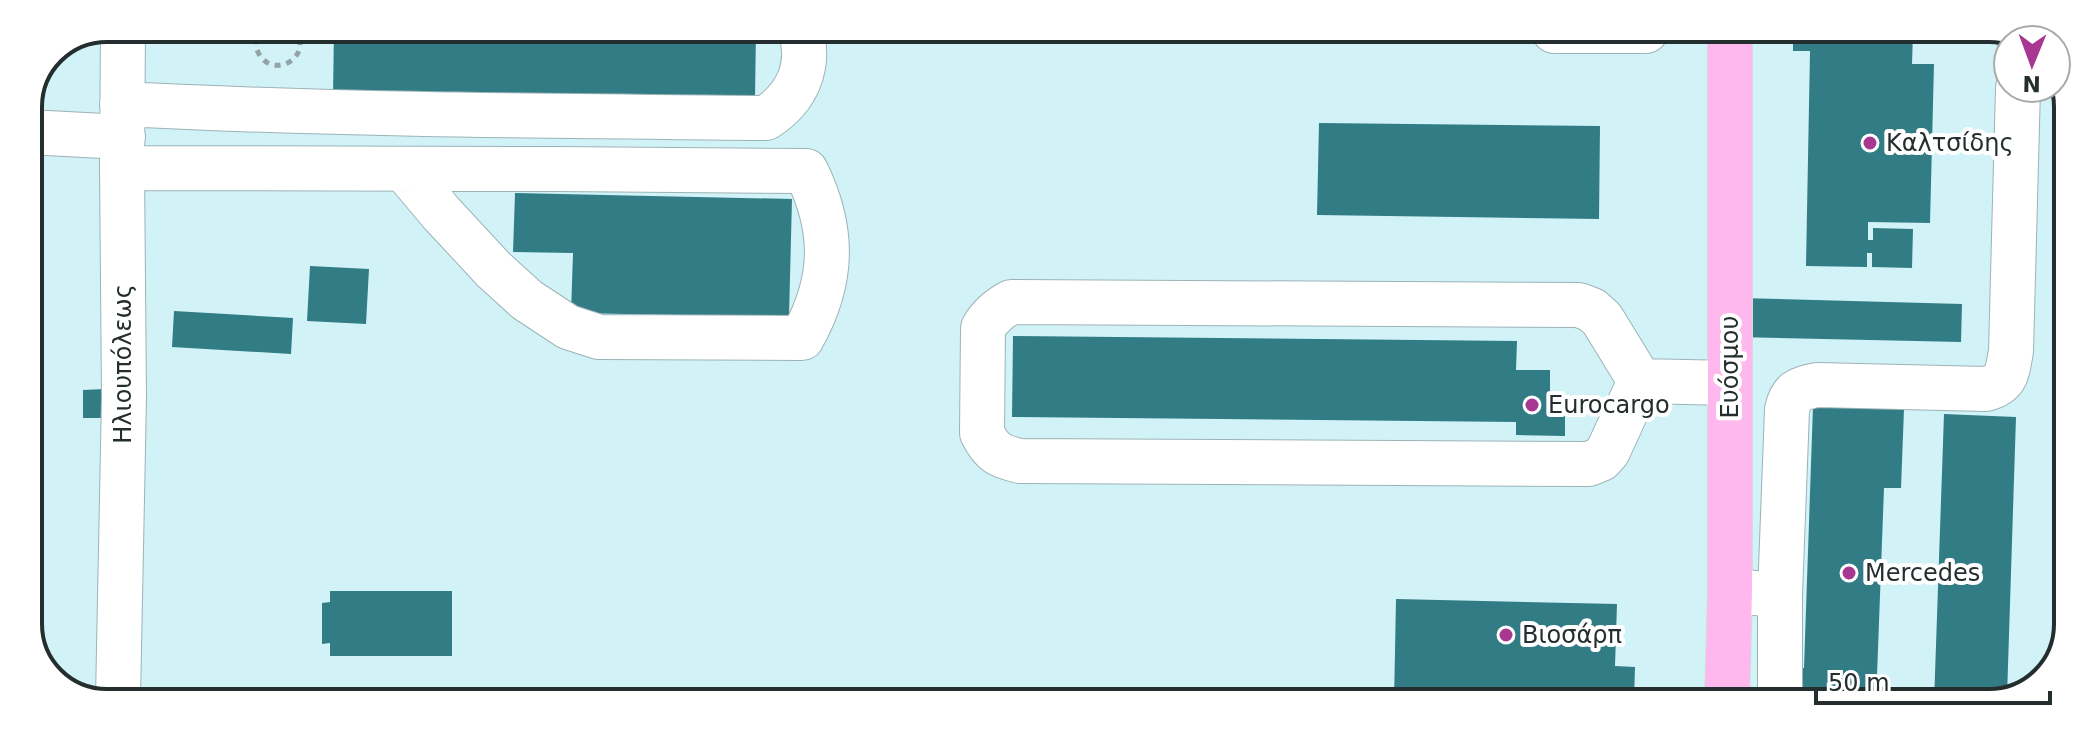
<svg xmlns="http://www.w3.org/2000/svg" width="2096" height="731" font-family="'DejaVu Sans',sans-serif">
<rect width="100%" height="100%" fill="#e9fcff"/>
<path fill="#d1f3f8" d="M107 28 2014 32 2008 40V88H2056V70L2068 101 2064 649 2037 687 1990 703 82 699 45 673 28 630V102L51 51Z"/>
<path fill="#327c85" d="M334 28 756 29 755 99 333 96Z
M1793 32H1913L1912 64H1934L1930 223 1868 222V240H1873V228L1913 229 1912 268 1872 267V253H1867V267L1806 266 1810 51H1793Z
M1319 123 1600 126 1599 219 1317 215Z
M515 193 792 199 789 317 571 313 573 253 513 252Z
M310 266 369 269 366 324 307 321Z
M1739 298 1962 304 1961 342 1738 337Z
M174 311 293 318 291 354 172 347Z
M1013 336 1517 341 1516 370H1550V399L1565 400V436L1516 435V422L1012 417Z
M28 367H42L41 449H28Z
M105 389V418H83V390Z
M1813 406 1904 409 1901 488H1884L1876 703H1795L1797 668H1804Z
M1944 414 2016 417 2007 697 1990 703H1934Z
M330 591H452V656H330V643L322 644V603L330 602Z
M1396 599 1617 604 1615 666 1635 667 1634 702H1394Z"/>
<g fill="none" stroke-linecap="round" stroke-linejoin="round">
<defs>
<path id="minor" d="M1554 31H1646
M2019 40V35
M122 104C337 115 551 116 766 118 797 98 812 66 800 29
M28 132 123 137
M122 168 557 169 806 171C835 230 834 281 802 338L599 337 568 327 527 300 494 270 441 213 404 169
M1640 381 1608 451 1601 459 1589 464 1020 461C999 456 992 453 982 433L983 328C990 316 998 309 1011 302L1579 305 1592 310 1602 319 1640 381 1730 383
M1730 591 1780 595 1787 410C1791 391 1798 389 1817 385L1986 389C2008 383 2007 372 2011 351L2018 88
M118 699 124 397 122 168 123 28
M1780 703V595"/>
<path id="major" d="M1727 702 1730 591V31"/>
</defs>
<use href="#minor" stroke="#9cb3b6" stroke-width="46"/>
<use href="#major" stroke="#d8d9da" stroke-width="46"/>
<path stroke="#93a2a4" stroke-width="5" stroke-dasharray="6 6" stroke-linecap="butt" d="M263 28C257 36 254 43 258 52 271 81 316 58 294 28"/>
<use href="#minor" stroke="#fff" stroke-width="44"/>
<use href="#major" stroke="#feb8ee" stroke-width="44"/>
</g>
<g fill="#a83792" stroke="#fff" stroke-width="3">
<circle cx="1870" cy="143" r="8"/>
<circle cx="1532" cy="405" r="8"/>
<circle cx="1849" cy="573" r="8"/>
<circle cx="1506" cy="635" r="8"/>
</g>
<g text-anchor="middle" stroke-width="8" stroke-linejoin="round" paint-order="stroke">
<g font-size="24" fill="#252e2f" stroke="#fff" text-anchor="start">
<text x="1886" y="151">Καλτσίδης</text>
<text x="1548" y="413">Eurocargo</text>
<text x="1865" y="581">Mercedes</text>
<text x="1522" y="643">Βιοσάρπ</text>
</g>
<g font-size="24" fill="#252e2f" stroke="#fff">
<text transform="translate(123 364) rotate(-90)" y="8">Ηλιουπόλεως</text>
<text transform="translate(1730 367) rotate(-90)" y="8">Ευόσμου</text>
</g>
</g>
<path d="M0 0H2096V731H0ZM107 42H1989A65 65 0 0 1 2054 107V624A65 65 0 0 1 1989 689H107A65 65 0 0 1 42 624V107A65 65 0 0 1 107 42Z" fill="#fff" fill-rule="evenodd"/>
<path fill="none" stroke="#252e2f" stroke-width="4" d="M107 42H1989A65 65 0 0 1 2054 107V624A65 65 0 0 1 1989 689H107A65 65 0 0 1 42 624V107A65 65 0 0 1 107 42Z"/>
<g transform="translate(2032 64) rotate(181)"><circle r="38" fill="#ffffff" stroke="#a8abac" stroke-width="2"/>
<path d="M0-6L14 30L0 20L-14 30Z" fill="#a83792"/>
<text y="-12" font-size="22" font-weight="bold" text-anchor="middle" fill="#252e2f">N</text>
</g>
<path d="M1816 691v12h234v-12" fill="none" stroke="#252e2f" stroke-width="4"/>
<text x="1828" y="691" font-size="24" fill="#252e2f" stroke="#ffffff" stroke-width="6" paint-order="stroke">50 m</text>
</svg>
